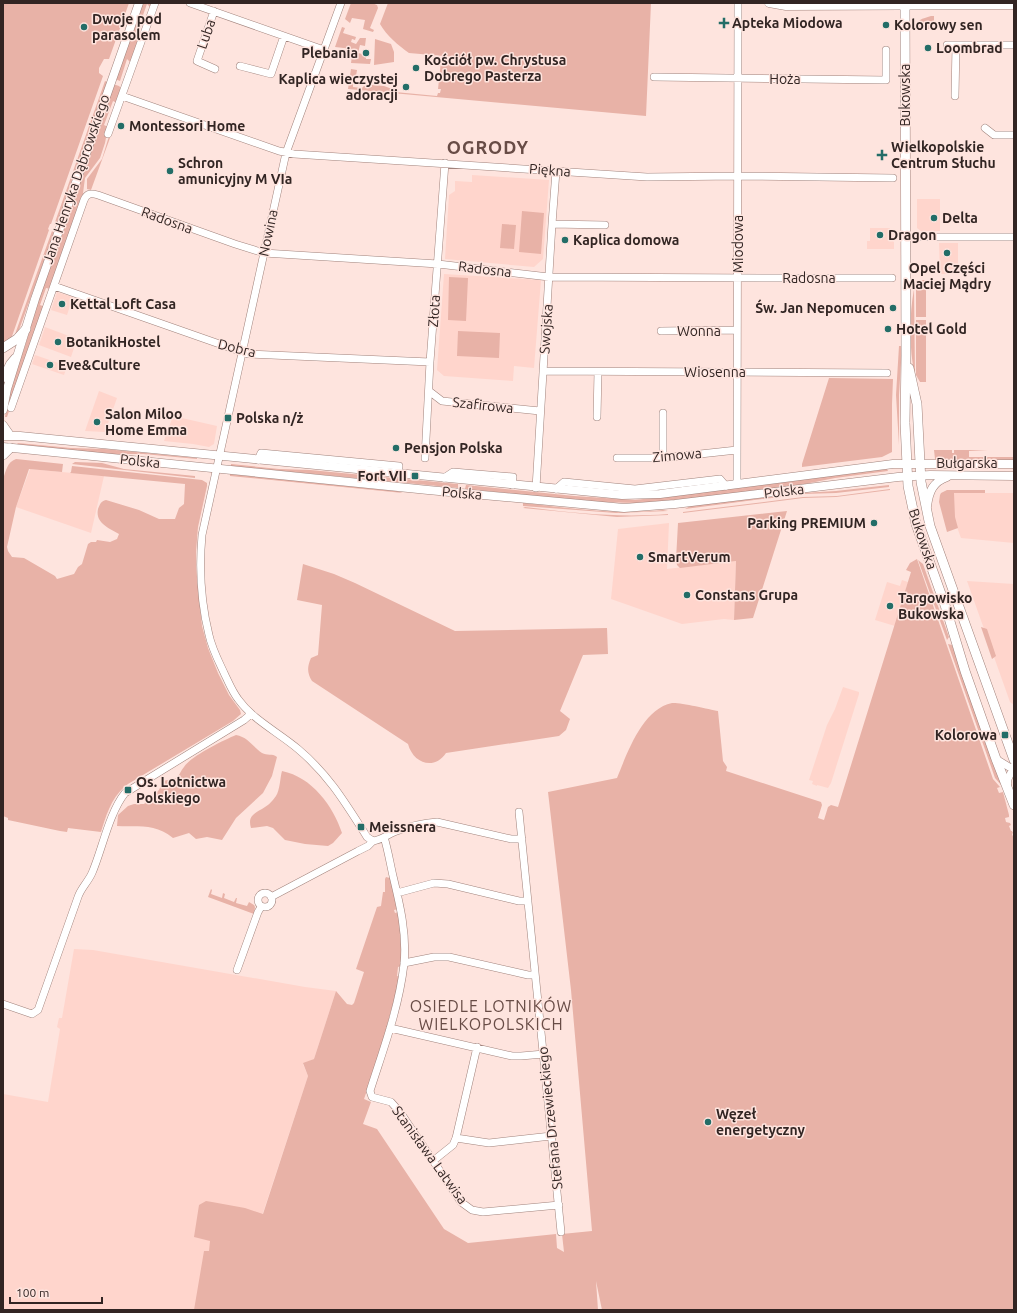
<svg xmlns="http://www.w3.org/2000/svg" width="1017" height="1313" font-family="Ubuntu,sans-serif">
<rect width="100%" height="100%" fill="#fee4de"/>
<path fill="#ffd5cc" d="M472 175 549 180 543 259 534 267 445 259 449 195 455 191V181L472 182Z
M917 199H940V231H921L917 228Z
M870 228H890V239L894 242V249H867V241H870Z
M939 243H958V274H940Z
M444 274 541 280 534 368 514 366 513 381 444 376 437 370Z
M57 292 73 297 67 315 51 310Z
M45 327 77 339 71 357 39 345Z
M35 355 67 366 64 375 32 364Z
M99 391 117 398 105 432 85 431Z
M173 416 217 426 214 444 209 447 193 444 164 441Z
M30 469 104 476 91 533 16 507Z
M949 493H1014V543L961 538 946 497Z
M669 523 667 569 736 561 734 620 724 619 682 624 611 599 618 529Z
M902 580 908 582 895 626 875 620 887 582 900 586Z
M967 581 1014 584V705L1010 702Z
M843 687 859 692V694L831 783 828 788 817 785V786L812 784 813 781 809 780 827 725 835 709Z
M74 949 93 950 305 987 336 991 314 1059 303 1064 308 1076 231 1310H3V1094L48 1102 60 1029 57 1027 59 1018H62Z"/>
<path fill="#e8b2a7" d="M3 3H129L109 59H104L99 68V73L103 76 51 224H50L48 229 49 230 10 342 3 346Z
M142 3H152L151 8 147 4 138 29 141 34 131 63 127 59 120 81 115 79Z
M351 3H372L377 5 378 8 370 28 374 30 373 32 363 29 365 20 352 18 350 23 345 19Z
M388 3H651L646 116 348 89 351 69 357 70 356 76 353 77V87L362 88 364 86 372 87V85L384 86 395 90V92L437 96 438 93H440L441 89H438L441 61 454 62 455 57 409 53C399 46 386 35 380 24Z
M931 16H934V22H931L930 29H916C916 19 922 19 931 16Z
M342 27 345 28 343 33 356 37 355 40 352 39 351 42 356 44 360 38H366L365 46 360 45 358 53 362 54V56L366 57V59H371L370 64 351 63 353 49 335 47Z
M375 39 391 44 394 52V62L374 65Z
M105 81 107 82 56 225H54Z
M113 84 119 86 122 89 117 103 113 101 104 125 108 127 105 143 100 158 85 178 82 201 51 289 46 288 40 305 45 307 7 417H5L9 391 25 346 40 294Z
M109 136 110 138 91 190 87 189V179L102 159Z
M522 211 544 213 541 254 519 252Z
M502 224 516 225 514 249 500 248Z
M52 231 54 233 19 330 14 337Z
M449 277 468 278 466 321 448 320Z
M917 280H926V317H916V281Z
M914 289 915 376C909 350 909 316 914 289Z
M916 320H926V382H920L916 375Z
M458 331 500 333 499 358 457 356Z
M899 346H902L899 395V445L896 395Z
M829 378 893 379 892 404V452L882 457 802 467V464Z
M18 443 71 448 105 449 197 458V459L143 454H110L20 445 17 444Z
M934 450H952V453H954V450H988L969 451V457H1014V460L935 459Z
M16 459 63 464 62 472 29 469 16 507 7 547 8 551 12 557 24 558 55 576 57 579 74 574 78 567 82 564 88 544 91 542H96L97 540 110 542 117 539 119 534C109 528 95 523 98 509 100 504 101 501 106 500L139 510 159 519H175L179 508 184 504 185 484 70 473 71 472 72 466 202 480 207 483V486L198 527 196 552V567L202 626 208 648 218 673 229 695 240 710 241 714 233 721 128 784C112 796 107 813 101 832L68 828 67 832 60 831 8 820V818L3 816V479C6 471 7 462 16 459Z
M75 462 102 463 124 469 195 476V478L72 464Z
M231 464 279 469 310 470 458 484V488L231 466Z
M887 469 888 471 835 478 805 484 690 499 635 503 599 502 465 489 466 485 574 496 635 500Z
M230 474 397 491 403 493 230 476Z
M889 485V487L836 493 802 494 685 509 690 506 802 493 836 491Z
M890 489V490L836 497 803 498 683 513V512L803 497 837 496Z
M947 490H985V493H954L955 517 958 528 947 532 939 502 940 495 941 493Z
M523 503C570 508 616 515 663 510L668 511 616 513 523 506Z
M525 507C575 513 618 518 668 514V515L617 517 523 508Z
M787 511 753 618 734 620 736 561 680 568 677 565 676 560 678 523Z
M917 559 993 779 1000 787 997 788 999 793 1003 792 1009 815V817L1005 818 1006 822 1010 823 1011 825 1009 826 1011 831H1012L1013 833 1012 834 1014 839V1310H602L596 1281 598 1310H194L204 1251H209L210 1241 194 1237 199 1205 206 1201 212 1202 245 1208 263 1214 308 1076 303 1063 314 1059 336 991 347 1004 352 1005 354 1003 364 972 356 969 377 907 381 906 383 892H385V879L386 877 390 878 398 909 394 910 395 913 398 912 402 941 401 966 398 967 397 976 400 977 379 1056 364 1099 371 1102 363 1124 377 1129 444 1229 468 1243 556 1234 557 1248 564 1252 562 1234 592 1231 571 990 548 792 617 778C627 754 642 709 672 703 678 702 709 709 718 711L723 761 727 767 726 771 821 802 822 805 818 818 824 820 828 807 831 805 838 807 911 572 906 570 910 563Z
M918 560 923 564 949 637 947 640Z
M303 564 334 574 355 583 455 631 607 628 608 654 583 655 560 711 570 719 566 730 559 736 446 753C434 771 413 763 408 744L312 681C307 673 307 667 311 658L318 655 322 605 297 600Z
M981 627 987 629 996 656 992 659Z
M948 644 952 645 1003 786H1002L995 778Z
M236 735C248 737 253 747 262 753 267 756 272 753 277 757L272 776 263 793 236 818 222 840 207 837 196 839 189 833 173 838C155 823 139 827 117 826L118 815 128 806 134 804H144L159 790 163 781 177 778C180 774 181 770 184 767 191 756 224 740 236 735Z
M282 771C312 777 333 806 342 833L333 843 328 846 305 844 285 840 273 828 267 826 251 828C247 815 256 813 265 807 269 805 273 800 276 796 280 790 280 778 282 771Z
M211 889 212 890 211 894 222 898 223 893 225 894 224 898 234 902 236 898H237L236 903 247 906 249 902 254 905 255 907 254 914 208 897Z"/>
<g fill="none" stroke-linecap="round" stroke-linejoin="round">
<defs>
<path id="minor" d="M190 3 324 50
M341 3 286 153 202 535C199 568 201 603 209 635 212 649 219 662 225 675 229 683 232 691 238 699 253 720 278 732 298 749 329 775 346 804 367 837L373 841
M214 11 197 61 215 69
M947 45H956
M240 66 271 74 284 36
M654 77 886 80V50
M122 96 279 151 294 154 647 177 738 176 893 178
M955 96 956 45H1014
M985 128 994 135H1014
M108 134 155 3
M552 224 605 225
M906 237H1014
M54 286 248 354 430 362
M661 331 736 330
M543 371 887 373
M429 391 442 401 540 411
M11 408 84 200C87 193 91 193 98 195L235 244 264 253 438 264 549 277 762 278H892
M597 417 598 372
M425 458 430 362 445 163
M617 458H663L737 450
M663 458V413
M258 460 261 453 399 466 398 474
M444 478 453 472 513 477 512 485
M737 484 738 3
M536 488 552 224 556 171
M556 489 564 482 635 489 720 479 726 486
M996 759 1014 770
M1007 787 1008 779 1014 766
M519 812 561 1232
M384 837C388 850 390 863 393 876 400 905 407 934 404 964 399 1008 383 1050 370 1091L372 1097 391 1102 400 1112 461 1202 472 1210 483 1212 559 1205
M373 841C381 840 387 835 394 832 407 827 423 823 437 822L511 839H522
M258 900a7 7 0 1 1 14 0a7 7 0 1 1-14 0Z
M397 893 434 883 448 884 519 901H528
M271 897 358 851 368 846 373 841
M404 963 434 957H449L528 975H535
M237 970 258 912 261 907
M3 1004 32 1014 38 1010 78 897C81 888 88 882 92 873 102 850 109 813 125 793L244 720 251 714
M390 1028 512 1056H521L544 1054
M456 1138 489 1143 551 1136
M433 1161 453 1145 456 1138 477 1047"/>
<path id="tertiary" d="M769 3 786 6 1014 5
M3 378 10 364 15 358
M3 410 7 389 35 299 139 3
M3 425 10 435
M3 436H20L622 495 660 494 893 464H1014
M3 447 428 490 624 508 675 504 898 477 930 475 1014 476
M927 506C929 491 933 482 947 477"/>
<path id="secondary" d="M905 3 906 355 905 423 908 486 916 524 945 605 965 671 996 759 1014 805
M3 348 17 339 26 329
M909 368 917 404 921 482 930 526 1014 760
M3 455 10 448"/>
</defs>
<use href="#minor" stroke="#a1837c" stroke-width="8"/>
<use href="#tertiary" stroke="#a1837c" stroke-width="9"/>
<use href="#secondary" stroke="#a1837c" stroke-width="10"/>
<use href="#minor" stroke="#fff" stroke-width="7"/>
<use href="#tertiary" stroke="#fff" stroke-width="8"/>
<use href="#secondary" stroke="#fff" stroke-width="9"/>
</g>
<g fill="#236d67" stroke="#fee4de" stroke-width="1.5">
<path d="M722 17h4v4h4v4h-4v4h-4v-4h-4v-4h4z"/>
<circle cx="886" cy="25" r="4"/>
<circle cx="84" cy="27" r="4"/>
<circle cx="928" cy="48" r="4"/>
<circle cx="366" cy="53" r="4"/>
<circle cx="416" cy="68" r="4"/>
<circle cx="406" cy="87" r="4"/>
<circle cx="121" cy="126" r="4"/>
<path d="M880 149h4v4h4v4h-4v4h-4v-4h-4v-4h4z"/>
<circle cx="170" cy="171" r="4"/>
<circle cx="934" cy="218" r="4"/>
<circle cx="880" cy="235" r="4"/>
<circle cx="565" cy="240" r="4"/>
<circle cx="947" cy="253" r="4"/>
<circle cx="62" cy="304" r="4"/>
<circle cx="893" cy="308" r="4"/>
<circle cx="888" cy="329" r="4"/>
<circle cx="58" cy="342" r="4"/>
<circle cx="50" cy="365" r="4"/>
<rect x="224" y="414" width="8" height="8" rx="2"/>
<circle cx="97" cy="422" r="4"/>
<circle cx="396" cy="448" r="4"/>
<rect x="411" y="472" width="8" height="8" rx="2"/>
<circle cx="874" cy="523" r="4"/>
<circle cx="640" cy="557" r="4"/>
<circle cx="687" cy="595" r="4"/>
<circle cx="890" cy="606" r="4"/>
<rect x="1001" y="731" width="8" height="8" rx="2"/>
<rect x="124" y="786" width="8" height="8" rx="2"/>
<rect x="357" y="823" width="8" height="8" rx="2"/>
<circle cx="708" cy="1122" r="4"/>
</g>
<g text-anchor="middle" stroke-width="3" stroke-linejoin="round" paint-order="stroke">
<g font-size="14" font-weight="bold" fill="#322523" stroke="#fee4de" text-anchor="start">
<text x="92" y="24">Dwoje pod<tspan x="92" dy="16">parasolem</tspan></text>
<text x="732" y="28">Apteka Miodowa</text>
<text x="894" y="30">Kolorowy sen</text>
<text x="936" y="53">Loombrad</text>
<text x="358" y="58" text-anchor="end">Plebania</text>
<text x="424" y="65">Kościół pw. Chrystusa<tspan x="424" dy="16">Dobrego Pasterza</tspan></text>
<text x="398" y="84" text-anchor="end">Kaplica wieczystej<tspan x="398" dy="16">adoracji</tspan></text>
<text x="129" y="131">Montessori Home</text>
<text x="891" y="152">Wielkopolskie<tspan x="891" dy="16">Centrum Słuchu</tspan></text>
<text x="178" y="168">Schron<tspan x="178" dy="16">amunicyjny M VIa</tspan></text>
<text x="942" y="223">Delta</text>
<text x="888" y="240">Dragon</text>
<text x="573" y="245">Kaplica domowa</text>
<text x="947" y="273" text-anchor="middle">Opel Części<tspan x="947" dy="16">Maciej Mądry</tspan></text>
<text x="70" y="309">Kettal Loft Casa</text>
<text x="885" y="313" text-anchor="end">Św. Jan Nepomucen</text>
<text x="896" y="334">Hotel Gold</text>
<text x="66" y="347">BotanikHostel</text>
<text x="58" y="370">Eve&amp;Culture</text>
<text x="105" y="419">Salon Miloo<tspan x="105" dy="16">Home Emma</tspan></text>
<text x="236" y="423">Polska n/ż</text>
<text x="404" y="453">Pensjon Polska</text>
<text x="407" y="481" text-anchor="end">Fort VII</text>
<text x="866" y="528" text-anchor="end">Parking PREMIUM</text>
<text x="648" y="562">SmartVerum</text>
<text x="695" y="600">Constans Grupa</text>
<text x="898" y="603">Targowisko<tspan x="898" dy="16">Bukowska</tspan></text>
<text x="997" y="740" text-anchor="end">Kolorowa</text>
<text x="136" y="787">Os. Lotnictwa<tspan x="136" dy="16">Polskiego</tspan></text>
<text x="369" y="832">Meissnera</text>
<text x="716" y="1119">Węzeł<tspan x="716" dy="16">energetyczny</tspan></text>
</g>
<g font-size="14" fill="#322523" stroke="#fee4de">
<text transform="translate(206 34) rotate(-71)" y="5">Luba</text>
<text x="785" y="84">Hoża</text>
<text transform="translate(905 95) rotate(-90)" y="5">Bukowska</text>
<text transform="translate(550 170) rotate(4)" y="5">Piękna</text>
<text transform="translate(76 179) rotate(-71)" y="5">Jana Henryka Dąbrowskiego</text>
<text transform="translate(167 220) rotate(20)" y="5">Radosna</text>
<text transform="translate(268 233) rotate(-78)" y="5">Nowina</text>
<text transform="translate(738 244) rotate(-90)" y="5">Miodowa</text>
<text transform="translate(485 269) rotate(7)" y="5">Radosna</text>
<text x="809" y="283">Radosna</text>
<text transform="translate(434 311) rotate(-86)" y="5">Złota</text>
<text transform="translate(546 329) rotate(-86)" y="5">Swojska</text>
<text x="699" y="336">Wonna</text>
<text transform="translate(237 348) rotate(14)" y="5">Dobra</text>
<text x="715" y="377">Wiosenna</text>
<text transform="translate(483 405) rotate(6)" y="5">Szafirowa</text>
<text transform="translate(677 455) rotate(-5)" y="5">Zimowa</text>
<text transform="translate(140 461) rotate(6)" y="5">Polska</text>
<text x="967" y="468">Bułgarska</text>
<text transform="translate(784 491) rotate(-7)" y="5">Polska</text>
<text transform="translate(462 493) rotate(5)" y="5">Polska</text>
<text transform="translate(923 539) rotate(72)" y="5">Bukowska</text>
<text transform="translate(550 1118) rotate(-96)" y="5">Stefana Drzewieckiego</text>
<text transform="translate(430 1155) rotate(54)" y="5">Stanisława Latwisa</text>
</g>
<g font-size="16" letter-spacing="1" fill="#684c46" stroke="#fee4de">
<text x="491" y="1012">OSIEDLE LOTNIKÓW<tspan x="491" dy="18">WIELKOPOLSKICH</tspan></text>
</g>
<g font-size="18" font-weight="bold" letter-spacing="1" fill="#684c46" stroke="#fee4de">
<text x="488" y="154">OGRODY</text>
</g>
</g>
<rect width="1017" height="1313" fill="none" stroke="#322523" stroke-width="8"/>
<path d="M10 1297v6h92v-6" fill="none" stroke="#322523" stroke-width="2"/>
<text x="16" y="1297" font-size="12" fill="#322523" stroke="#fee4de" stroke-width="3" paint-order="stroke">100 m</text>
</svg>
